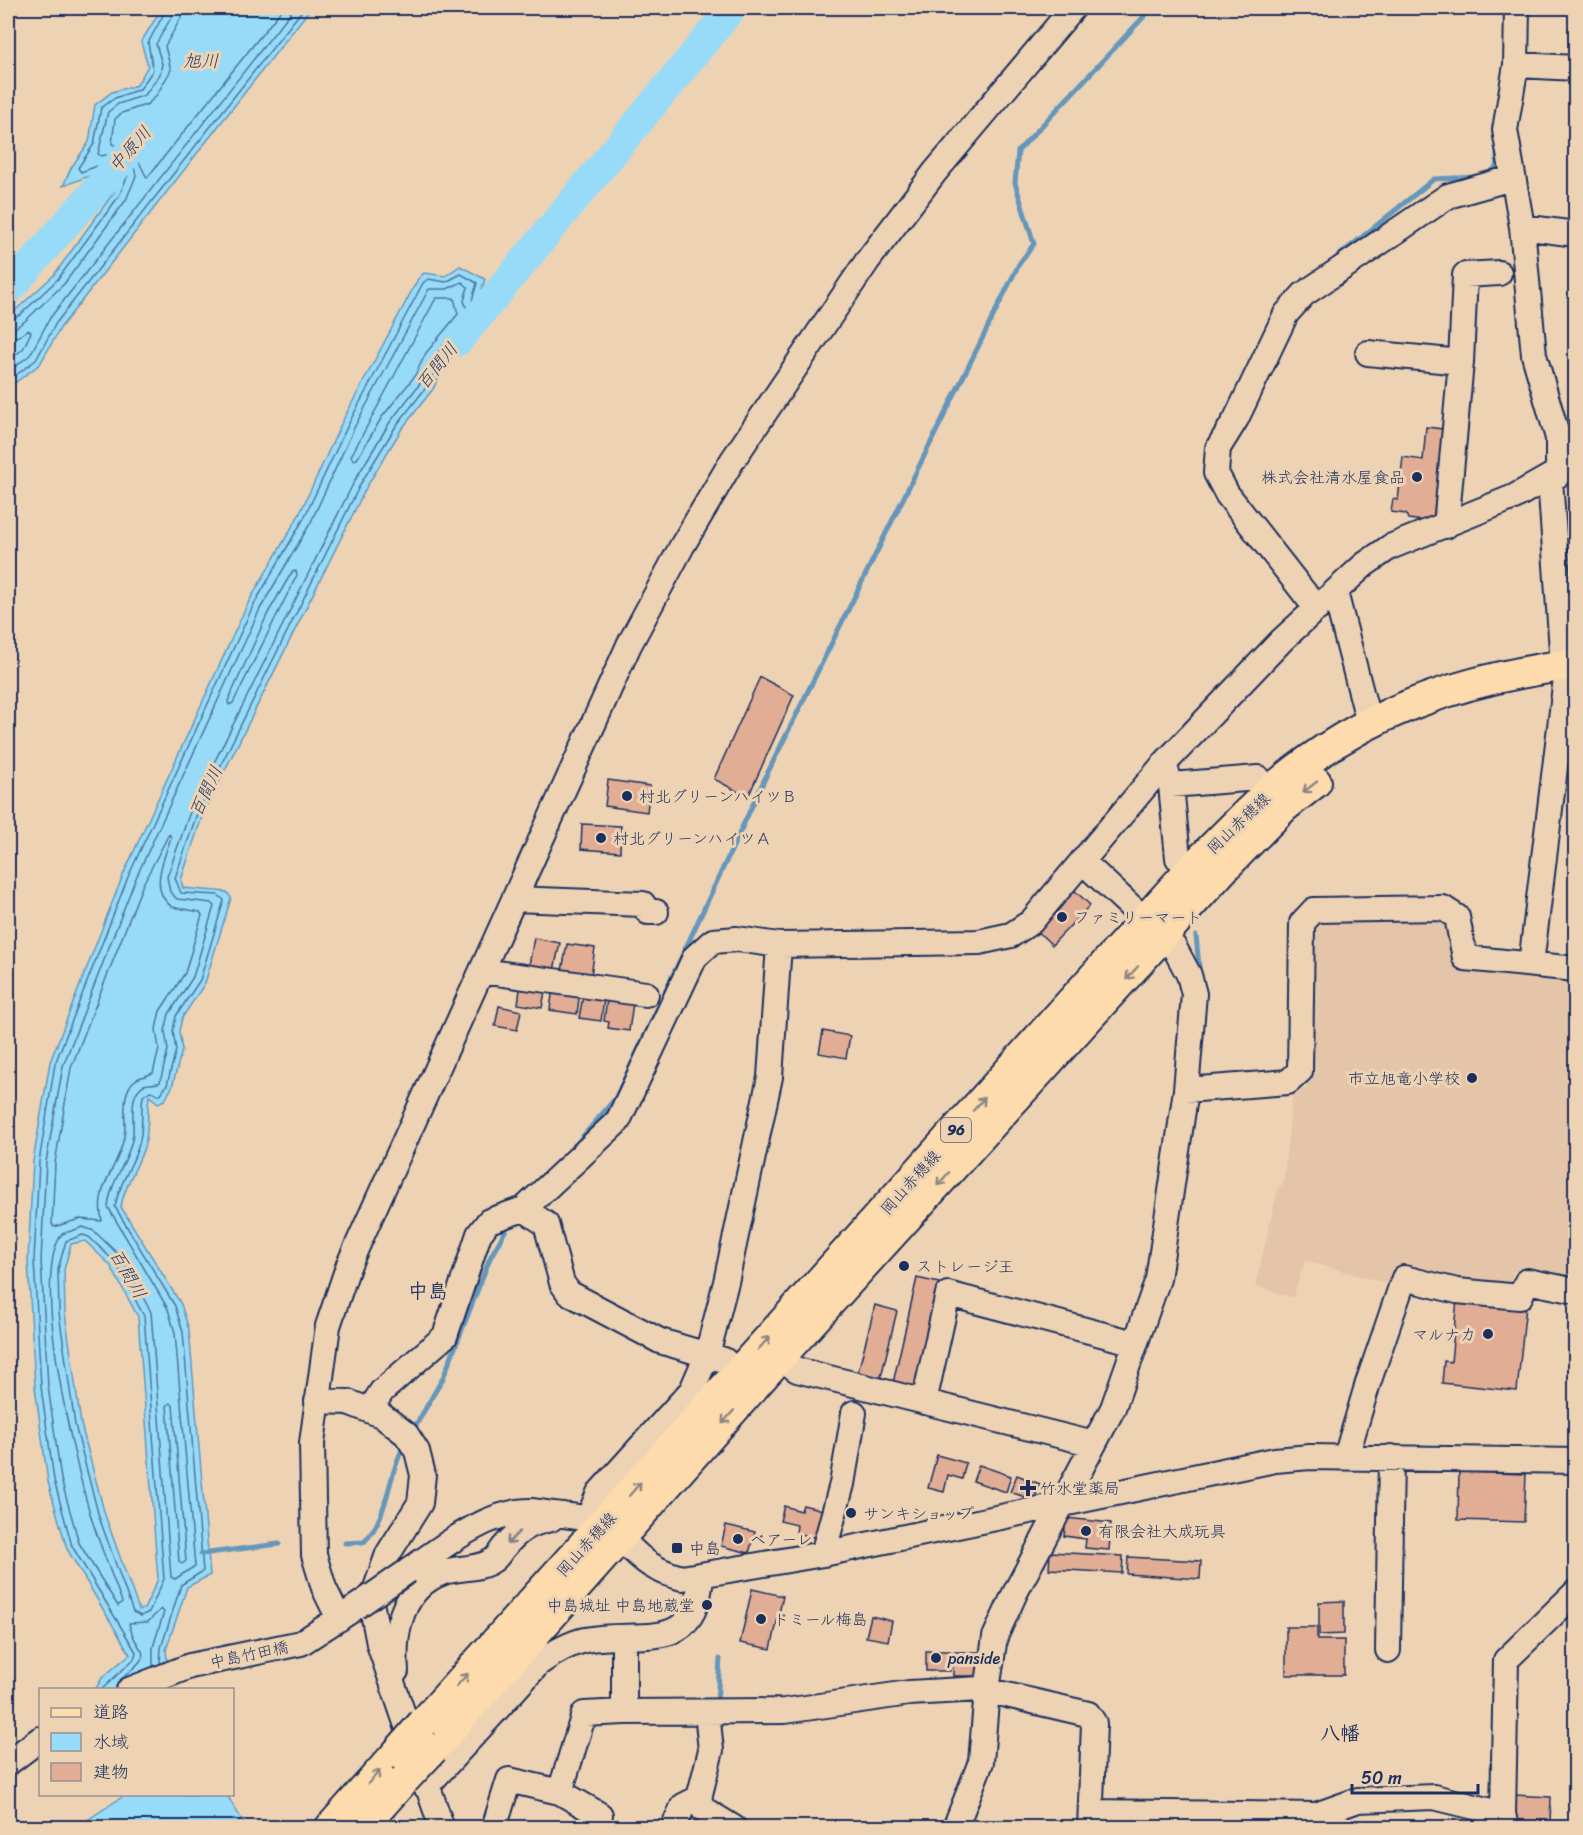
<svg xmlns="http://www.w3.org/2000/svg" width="1583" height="1835" font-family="Sriracha,'Klee One',sans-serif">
<rect width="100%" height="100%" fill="#edd3b4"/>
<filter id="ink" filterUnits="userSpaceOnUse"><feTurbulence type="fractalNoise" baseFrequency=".0167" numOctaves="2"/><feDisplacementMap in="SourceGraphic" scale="12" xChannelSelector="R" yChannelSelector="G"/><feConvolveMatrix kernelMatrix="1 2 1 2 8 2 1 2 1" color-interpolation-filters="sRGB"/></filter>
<g filter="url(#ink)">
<path fill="#e5c5a9" d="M1439 915 1450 923 1460 966 1575 978V1285L1513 1271V1287L1393 1285 1305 1261 1293 1298 1255 1286 1279 1185H1283L1293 1089H1307L1309 924 1319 918Z"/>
<path fill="#97dbf9" stroke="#6596bb" stroke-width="1.5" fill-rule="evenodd" d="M162 8H311L61 327 40 364 8 388V317L54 275 114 192 122 174 119 168H110L63 186 71 168 89 142 95 105 112 92 137 85 148 66 141 42Z
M460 266 485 279 478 301 487 314 444 366 433 389 401 430 367 486 203 814 181 880 183 888 227 892 231 898 205 983 182 1018 179 1031 182 1050 172 1087 165 1100 158 1103 149 1096C147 1112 149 1129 145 1144 139 1166 124 1185 121 1207L181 1304 189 1330 210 1575 187 1587 166 1650 170 1689 95 1690 102 1678 130 1654 67 1549 48 1482 35 1387 28 1260 33 1161 50 1062 123 875 248 603 299 515 343 420 418 279 424 273 445 276ZM85 1241 110 1265 138 1317 158 1579 144 1609 139 1610 105 1515 81 1424 65 1313 64 1270 71 1244Z
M125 1795H227L246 1827H77Z"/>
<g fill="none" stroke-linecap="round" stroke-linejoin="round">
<path stroke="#4d749c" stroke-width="1.5" d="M183 8 181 18 165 46 171 70 156 96 148 104 122 113 115 119 112 144 134 152 147 178 283 8
M462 282 468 287 464 301 469 315 433 358 422 381 390 422 355 480 191 809 167 877 170 892 177 899 212 903 214 906 193 977 169 1014 165 1031 168 1050 160 1082C153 1086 145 1081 139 1089 128 1102 136 1125 132 1140 127 1164 110 1182 108 1207L168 1309 175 1333 195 1566 175 1579 171 1577 151 1312 121 1257 94 1231 83 1227 62 1234C29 1277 76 1468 92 1520 101 1548 112 1575 122 1602L118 1606 79 1543 61 1479 48 1386 41 1260 46 1162 63 1066 135 880 260 609 311 522 355 426 429 289H447Z
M436 298H454L458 314 426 353 414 377 382 417 357 459 353 460 351 456Z
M8 321 20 315 58 279 119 196 128 175 122 164 108 162 81 172 78 168 94 144 101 108 115 98 140 89 153 70 148 43 167 8
M8 329 15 328 25 321 64 284 126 200 136 176C134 157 117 151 101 156L98 154 108 112 118 104 145 95 160 74 162 64 156 44 172 16 174 8
M8 338 19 336 28 330 31 332 23 349 8 361
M8 372 30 355 50 318 294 8
M8 381 36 360 56 323 304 8
M296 571 297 575 233 703 229 705 228 701 268 613 292 572Z
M169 834 171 837C164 860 148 889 172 907L200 912 202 915 185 973 160 1011 156 1029 159 1049 153 1073C144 1077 135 1077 130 1086 121 1101 127 1121 124 1137 118 1171 94 1184 102 1221L80 1219 54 1227 52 1224 55 1163 71 1068 143 884Z
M83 1235 89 1237 115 1262 144 1316 164 1579 149 1612 141 1616 133 1612 99 1517 75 1425 59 1313 58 1269 66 1241Z
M170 1403 173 1405 186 1561 182 1564 179 1562 167 1406Z
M119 1681C161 1646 136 1659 129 1623L148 1622 161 1609 164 1612 153 1647V1666
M101 1690 134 1659 136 1652 72 1546 54 1480 41 1387 34 1260 39 1162 55 1064 128 877 253 606 304 518 349 423 423 283 428 279 446 282 461 274 477 283 472 301 478 315 439 362 428 385 396 426 361 483 198 811 175 878 181 893 218 895 224 900 200 980 176 1016 173 1031 176 1050 167 1085 160 1095 150 1091 143 1096C140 1112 144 1129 139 1144 133 1166 118 1185 115 1207L175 1306 183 1332 203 1571 181 1585 161 1648 160 1663"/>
<path stroke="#6596bb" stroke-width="5" d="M1488 175 1497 166V146
M1336 258 1434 179 1476 177
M1196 936 1200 976
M573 1148 615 1099 767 774 1019 264 1034 244 1015 183 1018 151 1152 8
M412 1432 443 1378 490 1258 509 1224
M345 1543 364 1542C389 1517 387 1476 404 1446
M201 1554 279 1544
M717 1702 720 1659"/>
<path stroke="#97dbf9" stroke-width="30" d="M8 291 141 138
M458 341 732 8"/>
</g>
<path fill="#e1ad95" stroke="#1b2f5e" stroke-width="1.5" d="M1426 427 1443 429 1433 522 1408 519 1406 514 1391 512 1393 499 1398 500 1403 457 1423 460Z
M760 677 794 695 748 797 714 779Z
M608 780 650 786 647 812 605 806Z
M582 824 621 826 620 852 581 849Z
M1072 888 1090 905 1052 945 1034 928Z
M534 938 560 943 554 970 529 965Z
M567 944 595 948 591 976 562 971Z
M521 982 546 986 542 1008 518 1004Z
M553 987 580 991 577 1014 550 1010Z
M583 996 604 999 601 1021 579 1018Z
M607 999 633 1003 629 1031 608 1028 609 1022 604 1021Z
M499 1006 521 1011 517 1030 495 1026Z
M823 1031 850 1036 846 1058 819 1053Z
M917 1278 944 1284 919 1389 893 1383Z
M1457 1299 1526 1306 1517 1391 1442 1383 1444 1361 1451 1362Z
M875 1305 897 1311 880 1381 857 1376Z
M937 1455 966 1463 962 1479 948 1475 944 1492 928 1488Z
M979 1465 1011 1476 1006 1492 973 1481Z
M1459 1472 1526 1474 1524 1522 1458 1520Z
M1017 1475 1040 1484 1034 1500 1010 1492Z
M803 1505 823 1510 817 1538 796 1533 797 1525 780 1521 784 1506 801 1511Z
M1066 1518 1111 1523 1109 1550 1085 1548 1086 1539 1064 1536Z
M726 1525 755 1532 749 1553 721 1546Z
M1050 1552 1123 1556 1122 1573 1049 1569Z
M1128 1557 1201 1561 1200 1579 1127 1574Z
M752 1589 783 1596 771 1649 740 1643Z
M1344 1601V1634L1319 1635V1602Z
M871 1616 892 1621 888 1641 866 1637Z
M1286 1627H1317V1640H1344V1675H1286Z
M926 1651H950V1671H926Z
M953 1652H982V1676H953Z
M1514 1795 1551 1797 1550 1822 1513 1820Z"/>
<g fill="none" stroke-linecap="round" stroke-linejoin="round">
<defs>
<path id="minor" d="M1517 8 1516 65 1505 130 1522 227 1534 355 1558 438V475
M1516 65 1576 68
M1522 227 1576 234
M1368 353 1461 362 1446 526
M1461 362 1465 275 1499 273
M1550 479 1563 665
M1335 592 1369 723
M1317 609 1227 494 1216 473 1218 448 1236 419 1286 314 1304 294 1448 196 1512 178
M1164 764 1171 785 1178 858
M1171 785 1258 778
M514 899 643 904 648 912H656
M1531 964 1565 686
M482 971 646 994
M1186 1090 1288 1082 1300 1071 1302 923 1314 910 1443 908 1457 917 1465 958 1576 969
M524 1209 546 1224 562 1283 569 1293 660 1341 724 1360 737 1373
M780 1357 797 1370 1094 1444
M317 1401 348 1402 381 1415 406 1434 417 1451 423 1475 420 1503 388 1554 371 1602 379 1644 442 1828
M924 1402 948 1294 1135 1343
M370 1410 382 1391 445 1336 479 1234 489 1221 524 1209 618 1121 695 957 713 941 737 939 779 945 979 942 1011 935 1031 922 1164 764 1282 640 1364 565 1390 547 1514 497 1576 462
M1346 1457 1368 1383 1404 1278 1457 1291 1520 1297 1527 1281 1576 1291
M588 1519 599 1493 692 1390 707 1355 726 1282 770 1077 779 945
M823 1554 842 1484 854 1413
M408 1571C443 1547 486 1511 531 1511 541 1512 552 1514 563 1515 576 1517 591 1518 603 1525 636 1547 637 1566 682 1578L823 1554 1275 1460 1310 1457 1576 1461
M339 1619 324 1588 314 1555 312 1443 328 1326 349 1264 629 645 682 546 732 461 868 260 935 172 1073 8
M624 1637V1712L785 1711 909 1693 981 1689 1088 1714 1094 1723 1090 1828
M1388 1650 1391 1457
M396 1671C393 1632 401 1587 444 1572 460 1567 480 1570 493 1560 498 1557 501 1550 505 1546 519 1530 530 1523 551 1519
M129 1690 190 1666 301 1643 352 1610
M707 1713 711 1750 699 1798 703 1809 734 1828
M8 1763 40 1739
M426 1787 539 1663C553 1653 568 1644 585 1640 640 1629 696 1657 701 1576
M1092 1812 1316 1815 1358 1800 1434 1797 1503 1814
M1506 1827 1503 1814 1506 1660 1576 1592
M494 1828 509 1780 560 1792
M596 1828 600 1815 560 1792 584 1714 624 1712
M673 1828 683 1806 699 1798
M955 1828 981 1762 987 1690 995 1637 1015 1593 1113 1408 1158 1279 1186 1090 1194 994 1189 975 1174 947 1082 861"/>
<path id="major" d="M423 1723 1187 873C1214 846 1240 819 1268 793 1356 714 1461 678 1576 664
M433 1749 780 1357 1228 864 1284 807 1316 782
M330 1828 397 1753
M361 1828 404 1780"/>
</defs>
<use href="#minor" stroke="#1b2f5e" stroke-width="28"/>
<use href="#major" stroke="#1b2f5e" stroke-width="34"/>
<use href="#minor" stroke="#edd3b4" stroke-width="24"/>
<use href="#major" stroke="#fedbac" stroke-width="30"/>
<defs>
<path id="minor-bridge" d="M356 1607 408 1571"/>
<path id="major-bridge" d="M397 1753 423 1723
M404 1780 433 1749"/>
</defs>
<use href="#minor-bridge" stroke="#1b2f5e" stroke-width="28" stroke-linecap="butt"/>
<use href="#major-bridge" stroke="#1b2f5e" stroke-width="34" stroke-linecap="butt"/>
<use href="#minor-bridge" stroke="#edd3b4" stroke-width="24"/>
<use href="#major-bridge" stroke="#fedbac" stroke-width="30"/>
</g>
<defs><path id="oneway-shaft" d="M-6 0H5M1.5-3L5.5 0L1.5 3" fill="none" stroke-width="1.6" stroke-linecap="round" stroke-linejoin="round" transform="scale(1.5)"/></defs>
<g stroke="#8c8585">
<use href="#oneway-shaft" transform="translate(1310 787) rotate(142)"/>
<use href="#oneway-shaft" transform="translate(1132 973) rotate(132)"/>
<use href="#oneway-shaft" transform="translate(979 1104) rotate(-48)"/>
<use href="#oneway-shaft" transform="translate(943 1179) rotate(132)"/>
<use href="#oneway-shaft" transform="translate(764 1343) rotate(-48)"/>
<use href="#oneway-shaft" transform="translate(728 1417) rotate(131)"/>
<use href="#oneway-shaft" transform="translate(635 1489) rotate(-49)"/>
<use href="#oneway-shaft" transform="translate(462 1680) rotate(-48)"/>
<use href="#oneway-shaft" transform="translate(374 1777) rotate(-48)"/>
</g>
<use stroke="#848189" href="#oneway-shaft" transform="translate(513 1538) rotate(134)"/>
</g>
<g fill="#1b2f5e" stroke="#edd3b4" stroke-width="2">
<circle cx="1417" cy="477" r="6"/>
<circle cx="627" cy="796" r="6"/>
<circle cx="601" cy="838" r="6"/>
<circle cx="1062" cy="917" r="6"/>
<circle cx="1472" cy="1078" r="6"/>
<circle cx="904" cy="1266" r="6"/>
<circle cx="1488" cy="1334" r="6"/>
<path d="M1025 1479h6v6h6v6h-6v6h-6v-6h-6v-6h6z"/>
<circle cx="851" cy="1513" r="6"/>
<circle cx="1086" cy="1531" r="6"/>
<circle cx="738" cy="1539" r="6"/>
<rect x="671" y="1542" width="12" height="12" rx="3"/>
<circle cx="707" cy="1605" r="6"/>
<circle cx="761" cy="1619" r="6"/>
<circle cx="936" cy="1658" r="6"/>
</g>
<g text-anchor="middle" stroke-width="6" stroke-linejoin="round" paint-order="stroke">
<rect fill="#edd3b4" stroke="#5a6078" stroke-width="1.5" x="941" y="1118" width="30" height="24" rx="4.5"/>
<g font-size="15" font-weight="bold" fill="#1b2f5e">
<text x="956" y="1135">96</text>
</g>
<g font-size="16" fill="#1b2f5e" stroke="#edd3b4" text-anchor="start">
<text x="1405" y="483" text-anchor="end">株式会社清水屋食品</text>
<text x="639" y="802">村北グリーンハイツＢ</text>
<text x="613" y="844">村北グリーンハイツＡ</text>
<text x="1074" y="923">ファミリーマート</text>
<text x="1460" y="1084" text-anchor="end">市立旭竜小学校</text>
<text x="916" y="1272">ストレージ王</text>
<text x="1476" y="1340" text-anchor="end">マルナカ</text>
<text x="1040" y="1494">竹水堂薬局</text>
<text x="863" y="1519">サンキショップ</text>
<text x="1098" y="1537">有限会社大成玩具</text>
<text x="750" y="1545">ベアーレ</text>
<text x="689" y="1554">中島</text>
<text x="695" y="1611" text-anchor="end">中島城址 中島地蔵堂</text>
<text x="773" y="1625">ドミール梅島</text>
<text x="948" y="1664">panside</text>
</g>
<g font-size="16" fill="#1b2f5e" stroke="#edd3b4">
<text transform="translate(1238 823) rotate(-44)" y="6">岡山赤穂線</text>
<text transform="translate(910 1182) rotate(-48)" y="6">岡山赤穂線</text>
<text transform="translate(586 1544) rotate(-48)" y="6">岡山赤穂線</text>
<text transform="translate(249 1654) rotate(-12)" y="6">中島竹田橋</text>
</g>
<g font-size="18" font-style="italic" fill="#27406e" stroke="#edd3b4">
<text x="201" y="67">旭川</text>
<text transform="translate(130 149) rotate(-49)" y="6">中原川</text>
<text transform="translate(437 366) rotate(-51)" y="6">百間川</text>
<text transform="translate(206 791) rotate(-65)" y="6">百間川</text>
<text transform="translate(128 1274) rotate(60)" y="6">百間川</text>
</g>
<g font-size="20" font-weight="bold" fill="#1b2f5e" stroke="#edd3b4">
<text x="428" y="1298">中島</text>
<text x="1340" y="1740">八幡</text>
</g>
</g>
<rect width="1583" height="1835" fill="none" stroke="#edd3b4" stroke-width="30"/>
<rect x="15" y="15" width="1553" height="1805" fill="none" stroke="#1b2f5e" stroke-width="2" filter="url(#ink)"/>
<rect x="39" y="1688" width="195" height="108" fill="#edd3b4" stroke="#999192" stroke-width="1.5"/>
<rect x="51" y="1708" width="30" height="9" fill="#fedbac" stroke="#999192" stroke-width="1.5"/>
<text x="93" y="1718" font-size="18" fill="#1b2f5e">道路</text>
<rect x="51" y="1733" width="30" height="18" fill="#97dbf9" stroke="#999192" stroke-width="1.5"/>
<text x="93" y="1748" font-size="18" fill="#1b2f5e">水域</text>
<rect x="51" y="1763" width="30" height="18" fill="#e1ad95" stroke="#999192" stroke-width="1.5"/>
<text x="93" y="1778" font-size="18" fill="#1b2f5e">建物</text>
<path d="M1352 1784v9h126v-9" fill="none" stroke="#1b2f5e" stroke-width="3"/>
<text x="1361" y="1784" font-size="18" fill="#1b2f5e" stroke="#edd3b4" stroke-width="4.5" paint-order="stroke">50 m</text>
</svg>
